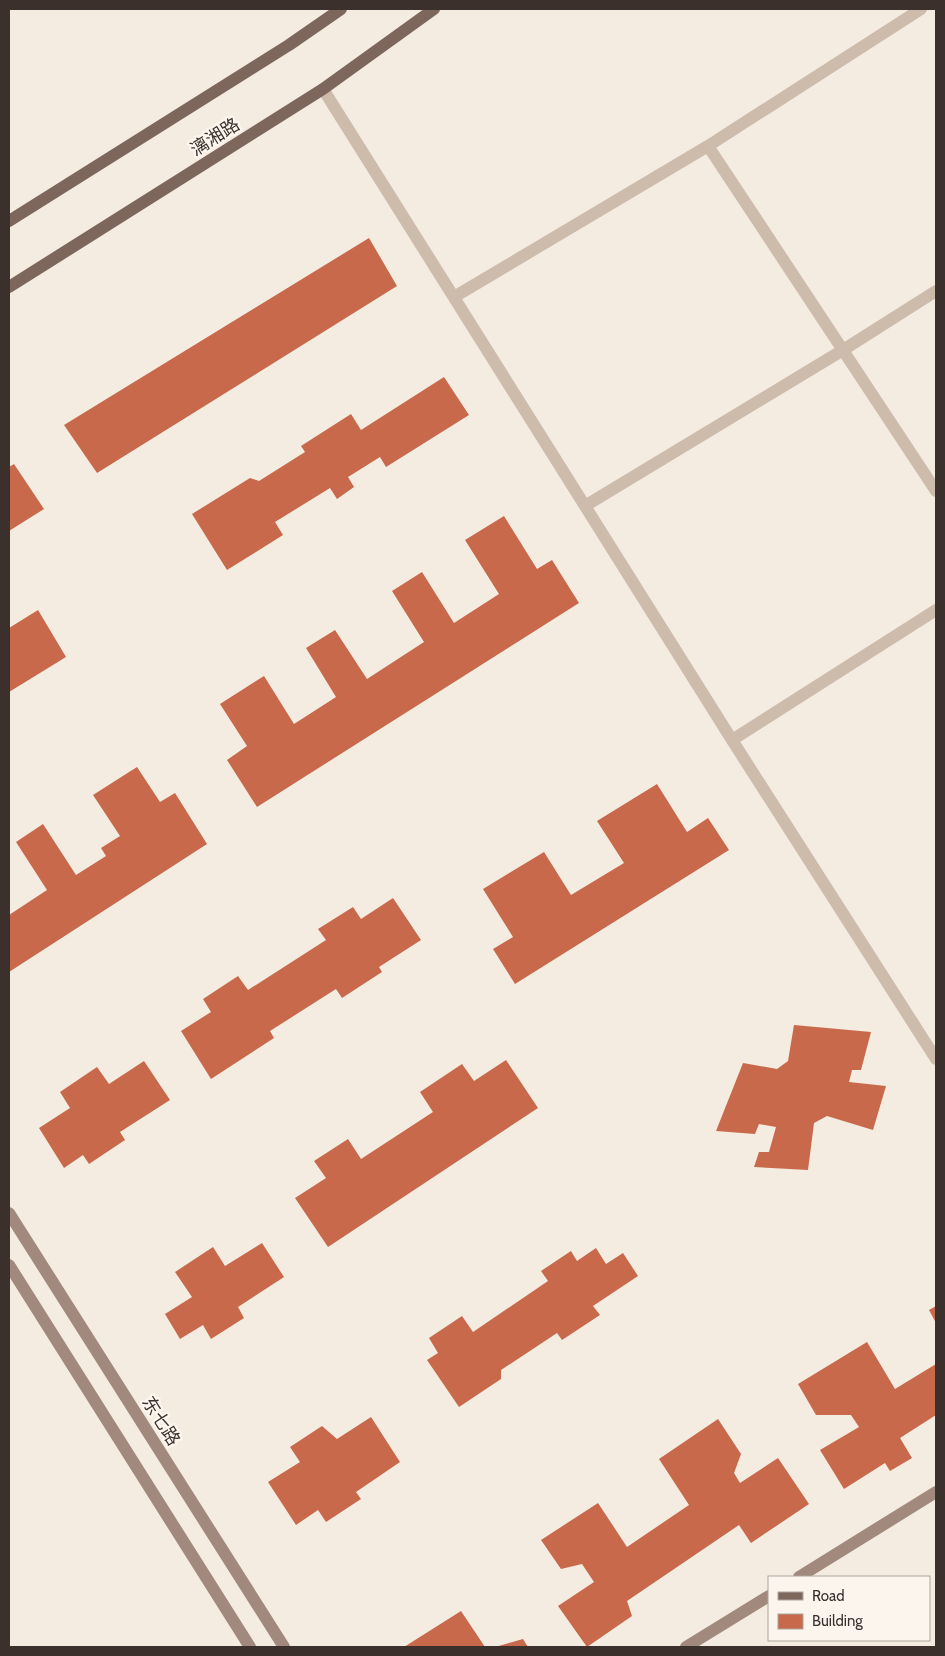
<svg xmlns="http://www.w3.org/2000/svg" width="945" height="1656" font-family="Cabin,'Noto Sans SC',sans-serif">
<rect width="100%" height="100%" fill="#f4ebe1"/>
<path fill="#c8694b" d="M369 238 397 286 97 473 64 425Z
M444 377 469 415 386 467 380 457 348 477 354 487 337 499 330 488 275 522 283 535 227 570 192 514 250 478 259 481 305 452 301 446 351 414 361 430Z
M14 464 44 509 9 531V467Z
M504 516 537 569 552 560 579 603 257 807 227 760 247 746 220 704 264 676 294 724 336 697 306 648 335 630 367 679 424 642 392 591 422 572 454 623 499 594 465 540Z
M38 610 66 657 9 692V628Z
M137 767 160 802 175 793 207 844 9 972V915L47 890 16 842 43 824 76 875 106 856 101 848 120 836 93 795Z
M657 784 687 832 708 818 729 850 515 984 493 949 513 937 483 889 544 852 571 895 624 863 597 821Z
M393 898 421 940 379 967 382 972 342 998 336 989 270 1031 274 1038 211 1079 181 1031 211 1012 203 999 238 976 248 990 326 940 318 929 353 907 361 919Z
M794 1025 871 1032 861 1070H852L849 1082 886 1086 873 1130 827 1116 814 1123 808 1170 754 1167 759 1152H769L776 1127 759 1124 755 1134 716 1131 743 1063 777 1069 788 1061Z
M506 1060 538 1108 328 1247 295 1198 326 1178 314 1161 348 1139 361 1159 433 1112 420 1092 462 1064 474 1081Z
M144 1061 170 1100 120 1132 125 1140 89 1164 83 1155 64 1168 39 1128 70 1108 60 1092 97 1067 109 1084Z
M262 1243 284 1277 238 1307 244 1318 211 1339 203 1325 180 1339 165 1314 192 1297 175 1272 213 1247 225 1266Z
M596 1248 606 1264 623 1253 638 1276 593 1306 600 1315 562 1340 557 1333 501 1370V1379L459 1407 427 1360 438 1353 429 1338 462 1316 473 1332 548 1281 541 1271 571 1251 577 1261Z
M936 1306V1323L929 1310Z
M867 1342 895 1389 936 1364V1415L900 1438 912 1458 890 1471 885 1463 844 1489 820 1450 859 1427 851 1415H816L798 1384Z
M371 1417 400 1462 356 1492 361 1499 326 1522 318 1510 296 1525 268 1482 300 1462 290 1447 322 1426 337 1439Z
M718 1419 741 1454 734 1473 740 1483 778 1458 809 1504 751 1543 739 1525 627 1601 632 1616 587 1647 558 1606 594 1582 582 1564 561 1569 541 1540 598 1503 627 1547 689 1505 659 1459Z
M461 1611 485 1647H404Z
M523 1639 528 1647H495Z"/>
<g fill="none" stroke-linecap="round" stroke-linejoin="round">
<path stroke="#cdbbac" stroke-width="12" d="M323 89 732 740 936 1059
M708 146 936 491
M454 297 708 146 921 9
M585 506 843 350 936 291
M732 740 936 610"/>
<path stroke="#a18a7d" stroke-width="12" d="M9 1213 284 1647
M9 1265 250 1647
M799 1577 936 1492
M686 1647 769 1596"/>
<path stroke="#7d675c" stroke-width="12" d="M9 221 289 45 341 9
M9 287 323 89 434 9"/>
</g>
<g text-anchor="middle" stroke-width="5" stroke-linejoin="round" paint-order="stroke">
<g font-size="18" fill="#3b302b" stroke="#fbf5ee">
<text transform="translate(215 137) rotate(-32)" y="6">漓湘路</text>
<text transform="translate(161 1421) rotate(58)" y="6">东七路</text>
</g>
</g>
<rect width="945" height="1656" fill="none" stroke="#3b302b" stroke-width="20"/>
<rect x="768" y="1576" width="162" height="65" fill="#fbf5ee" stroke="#aea6a0"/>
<rect x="778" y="1592" width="25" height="8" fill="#7d675c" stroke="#aea6a0"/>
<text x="812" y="1601" font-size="15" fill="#3b302b">Road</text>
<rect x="778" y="1614" width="25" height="15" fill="#c8694b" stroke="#aea6a0"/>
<text x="812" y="1626" font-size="15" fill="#3b302b">Building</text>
</svg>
